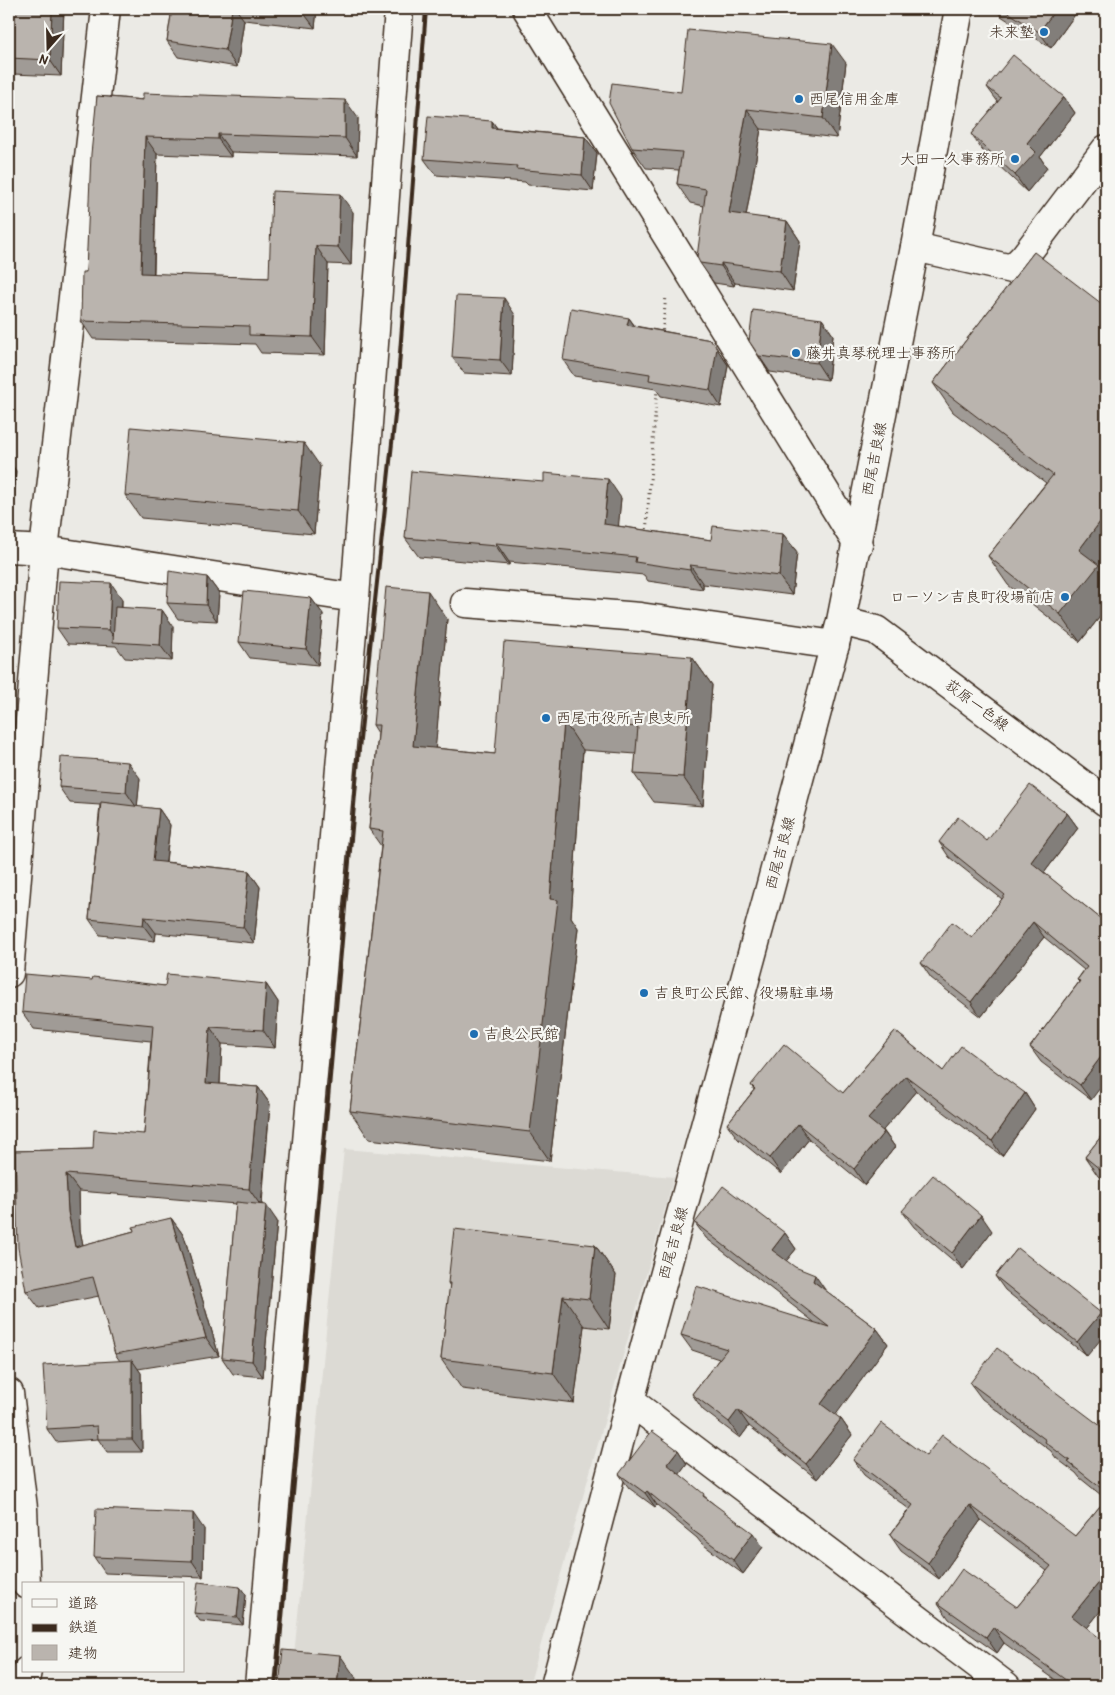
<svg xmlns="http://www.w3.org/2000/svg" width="1115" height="1695" font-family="'Patrick Hand','Klee One',sans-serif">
<rect width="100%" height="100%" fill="#ebeae5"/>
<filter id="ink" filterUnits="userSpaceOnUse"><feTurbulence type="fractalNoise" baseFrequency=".02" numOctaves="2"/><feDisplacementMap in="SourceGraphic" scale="10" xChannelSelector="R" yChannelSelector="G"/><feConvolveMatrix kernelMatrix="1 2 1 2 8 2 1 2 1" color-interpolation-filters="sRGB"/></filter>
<g filter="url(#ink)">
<path fill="#dcdad4" d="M344 1149 674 1177 529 1686H291Z"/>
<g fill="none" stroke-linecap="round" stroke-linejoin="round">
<defs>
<path id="minor" d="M527 9 858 545
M915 247 1012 269 1024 257 1106 149
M9 548 44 550 355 598
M465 603 640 617 835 645
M9 973 44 550 106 9
M9 1393 23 1508 26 1584
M630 1401 1006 1686
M24 1686 27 1671
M259 1686 355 598 399 9"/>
<path id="major" d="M841 621 876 630 1106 802
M555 1686 630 1401 770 888 841 621 915 247 959 9"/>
</defs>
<use href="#minor" stroke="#3b2a1e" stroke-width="31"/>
<use href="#major" stroke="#3b2a1e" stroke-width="31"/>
<path stroke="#3b2a1e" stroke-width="3" stroke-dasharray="1 4" stroke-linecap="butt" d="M662 335 666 296
M646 534 657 389"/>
<use href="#minor" stroke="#f6f6f2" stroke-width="28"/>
<use href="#major" stroke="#f6f6f2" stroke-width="28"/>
<path stroke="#3b2a1e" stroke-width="4" d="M276 1686 359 749 396 406 426 9"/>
</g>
<path fill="#a09b96" stroke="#3b2a1e" d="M9 9H64L61 76 13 74 11 119 9 118Z
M172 9H317L315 28 244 20 237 67 178 57 167 41Z
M996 9H1079L1051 48 1001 16Z
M846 63 837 138 761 129 746 216 787 221 800 241 793 291 735 283 734 286 714 283 700 263 704 206 690 203 677 184 679 170 646 168 632 148 681 92Z
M987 87 1064 97 1075 113 1040 157 1047 168 1027 192 982 150 971 134 998 102Z
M97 96 358 118 357 156 231 152V157L157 154 154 274 269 278 353 212 351 265 328 264 325 355 261 353 255 344 93 339 81 321 86 272Z
M492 121 497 128 585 137 597 153 593 191 528 185 525 182 436 175 424 159Z
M1034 252 1103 572 1106 576V609L1080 642 1008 585 988 556 1046 483 953 412 933 383Z
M515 315 512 376 464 373 452 357Z
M629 318 635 326 711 340 728 365 721 407 661 396 656 389 574 376 563 360Z
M822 319 833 335 828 380 770 372 759 356Z
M320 466 314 534 141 518 125 495Z
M621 498 618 526 711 540 783 534 797 552 792 595 703 584V589L648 581 644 575 509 562V565L419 557 405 538Z
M207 577 219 593 217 621 178 619 167 603Z
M311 598 323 614 318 665 250 658 239 642Z
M122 599V608L162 610 173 626 172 661 125 658 116 646 68 644 57 628Z
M447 619 435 748 495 754 692 657 712 685 703 806 654 802 634 774 636 754 583 750 571 917 578 928 550 1161 369 1139 350 1111 381 846 369 829 378 733 373 725Z
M140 778 137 807 159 809 170 825 166 862 249 871 260 887 254 943 156 933 155 941 100 935 89 919 100 805 70 803 59 787Z
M1067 813 1078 828 1044 873 1106 923 1091 1100 1041 1062 1030 1047 1079 982 1077 980 1084 970 1044 937 981 1017 931 978 921 963 972 938 1002 899 949 857 939 842 987 841Z
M92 980 165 986 266 984 278 1002 275 1048 222 1044 220 1084 258 1087 270 1104 262 1204 277 1221 263 1377 233 1374 222 1358 236 1204 79 1191 80 1230 83 1245 134 1231 171 1218 184 1236 219 1356 138 1369 141 1373 142 1452H107L98 1439 56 1442 47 1429 120 1361 115 1354 99 1296 39 1308 26 1291 15 1151 93 1149 144 1134 151 1041 34 1029 22 1012Z
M895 1031 943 1071 1025 1093 1035 1109 1002 1156 916 1091 883 1130 895 1147 865 1185 809 1139 781 1174 738 1139 727 1124 754 1090 751 1085 843 1093Z
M1106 1130V1182L1098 1176 1085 1157Z
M902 1211 992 1231 963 1269 914 1227Z
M695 1223 785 1233 796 1249 786 1261 877 1329 888 1344 835 1415 841 1419 852 1435 817 1479 749 1426 740 1438 703 1410 692 1394 719 1359 692 1350 681 1335 814 1322 706 1238Z
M595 1245 616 1275 609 1329 584 1326 574 1403 462 1389 441 1359 450 1286 448 1283Z
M1018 1248 1087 1356 1005 1290 995 1276Z
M970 1383 1106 1430V1604L1087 1628 1106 1686H1064L1004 1643 997 1653 949 1619 938 1603 1017 1607 1047 1571 981 1520 939 1579 901 1551 890 1535 909 1509 864 1475 853 1460 926 1456 1075 1536 1106 1499 1080 1478 1076 1473 1056 1458 1051 1451 982 1399Z
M678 1450 687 1464 679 1474 763 1547 743 1574 701 1543 697 1538 657 1505 655 1507 629 1488 619 1474Z
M204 1529 203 1577 105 1573 94 1557Z
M240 1587 246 1595 243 1625 200 1621 194 1613Z"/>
<path fill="#827e7a" stroke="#3b2a1e" d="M52 9H64L61 76 50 60Z
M232 9H236L244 20 237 67 225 50Z
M304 9H317L315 28 303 12Z
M1056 9H1079L1051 48 1039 32Z
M832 44 846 63 837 138 823 118Z
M9 69 13 74 11 119 9 115Z
M1064 97 1075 113 1040 157 1047 168 1027 192 1015 175 1027 143Z
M345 100 358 118 357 156 345 138Z
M747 109 761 129 743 233 729 213Z
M492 121 503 137 492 128Z
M218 134 231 152V157L218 139Z
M145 137 157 154 153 291 141 273Z
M585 137 597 153 593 191 582 175Z
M340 194 353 212 351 265 338 247Z
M787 221 800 241 793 291 780 271Z
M316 246 328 264 325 355 312 337Z
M721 263 735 283 734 286 721 266Z
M504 298 515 315 512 376 500 360Z
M629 318 640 334 627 325Z
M822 319 833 335 828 380 817 363Z
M711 340 728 365 721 407 710 390Z
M304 443 320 466 314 534 298 511Z
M9 460 16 471 12 522 9 518Z
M608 479 621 498 617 543 604 524Z
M1106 514V569L1103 572 1106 576V609L1080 642 1060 614 1079 550Z
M783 534 797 552 792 595 779 576Z
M496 543 509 562V565L496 546Z
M690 565 703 584V589L690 570Z
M207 577 219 593 217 621 206 605Z
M111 583 122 599 120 643 117 642 109 630Z
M428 591 447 619 433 775 413 746Z
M311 598 323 614 318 665 306 649Z
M162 610 173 626 172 661 160 645Z
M692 657 712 685 703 806 683 777Z
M564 721 583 750 571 917 578 928 550 1161 530 1132 550 899Z
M128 762 140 778 137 808 126 792Z
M159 809 170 825 164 877 153 861Z
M1067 813 1078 828 1041 877 1031 862Z
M249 871 260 887 254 943 243 927Z
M144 917 156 933 155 941 143 925Z
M1033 922 1044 937 981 1017 971 1002Z
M266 984 278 1002 275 1048 263 1030Z
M210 1027 222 1044 219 1100 206 1083Z
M1106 1050V1080L1091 1100 1080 1085Z
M906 1076 916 1091 879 1135 868 1119Z
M258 1087 270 1104 261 1206 249 1189Z
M1025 1093 1035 1109 1002 1156 992 1141Z
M798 1124 809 1139 781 1174 770 1158Z
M884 1132 895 1147 865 1185 854 1169Z
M66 1174 79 1191 80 1230 87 1265 75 1247 68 1212Z
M266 1205 277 1221 263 1377 252 1361Z
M981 1215 992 1231 963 1269 952 1253Z
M171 1218 184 1236 219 1356 206 1338Z
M785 1233 796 1249 783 1265 772 1250Z
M595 1245 616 1275 609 1329 589 1299Z
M815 1275 826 1291 813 1281Z
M563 1296 584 1326 574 1403 553 1373Z
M1101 1313 1106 1320V1333L1087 1356 1077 1342Z
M877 1329 888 1344 832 1420 821 1404Z
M132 1360 141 1373 142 1452 132 1439Z
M738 1410 749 1426 740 1438 729 1422Z
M841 1419 852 1435 817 1479 806 1464Z
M678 1450 687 1464 677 1478 667 1464Z
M647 1491 657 1505 655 1507 645 1493Z
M970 1505 981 1520 939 1579 928 1563Z
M193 1513 204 1529 203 1577 192 1561Z
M753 1533 763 1547 743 1574 733 1560Z
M1106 1574V1604L1084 1632 1072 1616Z
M240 1587 246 1595 243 1625 237 1617Z
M993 1627 1004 1643 997 1653 986 1637Z
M340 1655 356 1678 355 1686H337Z"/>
<path fill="#bab4ae" stroke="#3b2a1e" d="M9 9H52L50 60 9 58Z
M172 9H232L225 50 167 41Z
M274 9H304L303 12Z
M1003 9H1056L1039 32Z
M688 30 832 44 823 118 747 109 729 213 787 221 780 271 721 263V266L700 263 697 257 706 189 677 184 682 152 632 148 609 103 612 83 681 92Z
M1013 55 1064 97 1027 143 1036 152 1015 175 971 134 1001 98 987 87Z
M143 93 345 100V138L218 134V139L145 137 141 273 269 278 272 191 340 194 338 247 316 246 312 337 249 335V326L81 321 82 272H86L91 154 97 96 143 100Z
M428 116 492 121V128L585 137 582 175 516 169 517 166 424 159Z
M1034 252 1106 307V514L1079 550 1099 565 1060 614 988 556 1053 475 933 383Z
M456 296 504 298 500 360 452 357Z
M571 308 629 318 627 325 711 340 717 348 710 390 649 380 650 374 563 360Z
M753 310 822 319 817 363 759 356 749 341Z
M131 427 304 443 298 511 125 495Z
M411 471 544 482V473L608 479 604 524 711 540 713 526 783 534 779 576 690 565V570L635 562 636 557 496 543V546L405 538Z
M169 571 207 577 206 605 167 603Z
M59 581 111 583 109 630 57 628Z
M386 587 428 591 413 746 495 754 504 642 692 657 683 777 634 774 638 727 564 721 550 899 558 900 530 1132 350 1111 383 831 369 829 379 725H373Z
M244 591 311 598 306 649 239 642Z
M115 607 162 610 160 645 113 642Z
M61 757 128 762 126 792 59 787Z
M1030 785 1067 813 1031 862 1106 923V1050L1080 1085 1030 1047 1080 981 1077 980 1087 967 1033 922 971 1002 921 963 952 922 972 938 1005 895 939 842 958 817 987 841Z
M101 802 159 809 153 861 249 871 243 927 144 917 143 925 89 919Z
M25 974 92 980 93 977 165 986 167 974 266 984 263 1030 210 1027 206 1083 258 1087 249 1189 66 1174 68 1212 75 1247 134 1231 133 1227 171 1218 206 1338 115 1354 93 1277 26 1291 18 1248 15 1151 93 1149 94 1130 144 1134 153 1025 22 1012Z
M895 1031 943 1071 961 1046 1025 1093 992 1141 906 1076 868 1119 884 1132 854 1169 798 1124 770 1158 727 1124 755 1089 751 1085 784 1044 843 1093Z
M1106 1130V1174L1085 1157Z
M933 1175 981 1215 952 1253 902 1211Z
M723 1186 785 1233 772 1250 795 1267 815 1275 813 1281 877 1329 821 1404 841 1419 806 1464 738 1410 729 1422 692 1394 727 1349 681 1335 696 1286 829 1327 695 1223Z
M236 1202 266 1205 252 1361 222 1358Z
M454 1229 595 1245 589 1299 563 1296 553 1373 441 1359 450 1283H448Z
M1018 1248 1101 1313 1077 1342 995 1276Z
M997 1348 1106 1430V1492L1068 1462 1070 1461 1045 1442 1046 1440 970 1383Z
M132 1360V1439H98L97 1426 47 1429 43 1365Z
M881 1423 926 1456 942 1435 1075 1536 1106 1499V1554L1105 1556 1106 1557V1574L1072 1616 1106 1643V1686H1074L993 1627 986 1637 938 1603 962 1569 1017 1607 1051 1566 970 1505 928 1563 890 1535 913 1505 853 1460Z
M652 1431 678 1450 667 1464 704 1494 703 1496 753 1533 733 1560 691 1529 692 1528 647 1491 645 1493 619 1474Z
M96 1509 193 1513 192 1561 94 1557Z
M198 1582 240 1587 237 1617 194 1613Z
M283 1650 340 1655 337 1686H279Z"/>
</g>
<g fill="#1f6fb2" stroke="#f6f6f2" stroke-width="2">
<circle cx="1044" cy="32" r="5"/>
<circle cx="799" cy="99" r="5"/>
<circle cx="1015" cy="159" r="5"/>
<circle cx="796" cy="353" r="5"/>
<circle cx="1065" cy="597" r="5"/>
<circle cx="546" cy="718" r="5"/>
<circle cx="644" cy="993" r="5"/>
<circle cx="474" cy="1034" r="5"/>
</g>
<g text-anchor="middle" stroke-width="4.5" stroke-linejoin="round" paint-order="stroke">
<g font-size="15" fill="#3b2a1e" stroke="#f6f6f2" text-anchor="start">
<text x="1034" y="37" text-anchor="end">未来塾</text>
<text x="809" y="104">西尾信用金庫</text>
<text x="1005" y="164" text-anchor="end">大田一久事務所</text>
<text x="806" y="358">藤井真琴税理士事務所</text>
<text x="1055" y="602" text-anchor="end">ローソン吉良町役場前店</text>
<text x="556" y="723">西尾市役所吉良支所</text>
<text x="654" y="998">吉良町公民館、役場駐車場</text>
<text x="484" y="1039">吉良公民館</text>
</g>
<g font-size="15" fill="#3b2a1e" stroke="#f6f6f2">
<text transform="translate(874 459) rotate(-79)" y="5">西尾吉良線</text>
<text transform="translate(977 705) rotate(37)" y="5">荻原一色線</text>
<text transform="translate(780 853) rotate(-75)" y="5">西尾吉良線</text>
<text transform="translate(673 1243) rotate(-75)" y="5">西尾吉良線</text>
</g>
</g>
<rect width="1115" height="1695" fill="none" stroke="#f6f6f2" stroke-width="30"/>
<rect x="15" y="15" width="1085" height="1665" fill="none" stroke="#3b2a1e" stroke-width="2" filter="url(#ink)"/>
<rect x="22" y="1582" width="162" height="90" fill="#f6f6f2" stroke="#aba49d"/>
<rect x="32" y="1599" width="25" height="8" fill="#f6f6f2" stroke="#aba49d"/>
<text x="68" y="1608" font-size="15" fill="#3b2a1e">道路</text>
<rect x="32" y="1624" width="25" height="8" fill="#3b2a1e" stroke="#aba49d"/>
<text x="68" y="1632" font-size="15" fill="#3b2a1e">鉄道</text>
<rect x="32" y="1645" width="25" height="15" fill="#bab4ae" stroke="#aba49d"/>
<text x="68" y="1658" font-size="15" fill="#3b2a1e">建物</text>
<g transform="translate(48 48) rotate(200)" stroke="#f6f6f2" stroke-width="4" paint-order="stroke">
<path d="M0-4L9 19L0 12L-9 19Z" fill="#3b2a1e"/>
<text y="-8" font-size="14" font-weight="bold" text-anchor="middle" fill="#3b2a1e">N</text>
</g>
</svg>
